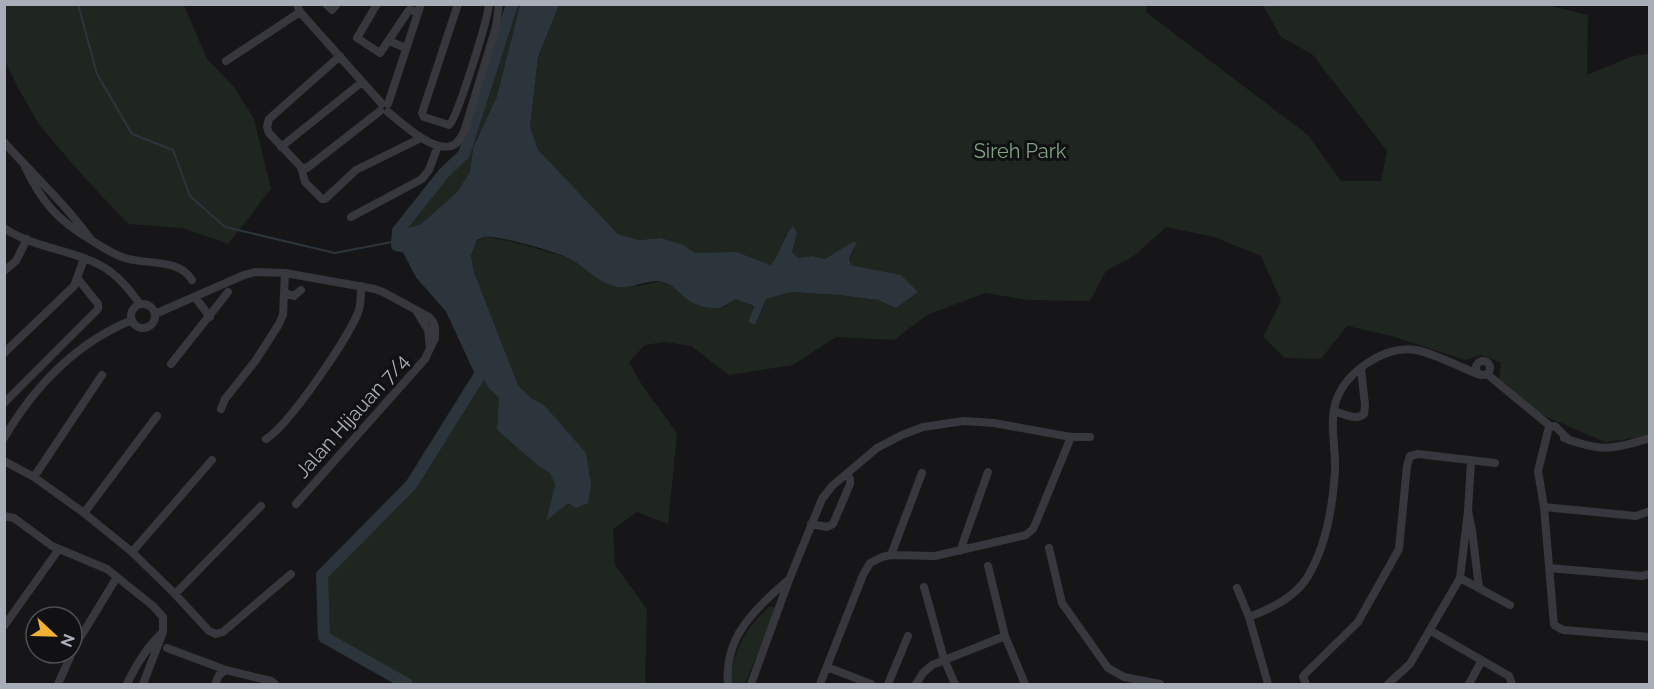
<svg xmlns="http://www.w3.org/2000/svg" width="1654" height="689" font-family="Raleway,sans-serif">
<rect width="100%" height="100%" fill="#161618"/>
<path fill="#1e261f" d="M5 4 184 5 207 59 234 87 254 119 271 189 228 244 183 228 128 224 84 177 40 126 18 88 5 61Z
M512 5H520L497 96 473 148 470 172 457 192 421 224 398 231 444 173 464 154Z
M559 5H1147L1146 12 1308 135 1341 181H1381L1387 151 1312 54 1281 37 1263 5H1547L1588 15 1587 75 1633 56 1649 54 1650 436 1605 442 1547 417 1519 400 1499 380 1501 363 1482 355 1465 360 1392 336 1347 326 1321 359 1285 358 1263 337 1281 301 1261 256 1214 237 1166 227 1135 255 1106 271 1090 301 1028 300 985 293 927 315 894 340 836 337 793 365 729 375 691 346 665 342 645 345 629 362 642 385 677 433 668 524 637 512 613 529 615 565 647 609 645 681 649 684H407L324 637 322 575 411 485 481 373 488 387 499 398 497 430 536 464 550 473 555 485 546 520 568 502 544 405 531 398 518 385 474 272 471 256 477 241 487 237 510 241 566 257 591 273 638 286 661 281 678 289 692 302 726 307 735 299C754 305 754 304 755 325L766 299 790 292 839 295 878 300 896 308 901 275 851 265 849 259 855 249 852 242 825 259 812 256 798 258 792 252 796 233 785 235 779 255 772 265 714 253H695L682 244 661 238 639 240 618 234 537 150 530 127 538 57Z
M770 606 774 607 775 611 745 684H730C734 649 744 630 770 606Z"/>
<path fill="#2c353c" d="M520 5H559L538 57 530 127 538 150 618 234 639 240 661 238 682 244 695 253 736 252 771 265C781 253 782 238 793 226L797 233 792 252 798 258 812 256 825 259 852 242H857L849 259 851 265 901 275 918 292 896 308 878 300 839 295 790 292 766 299 755 325 748 322 754 307 752 305 735 299C721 311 709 310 693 303 682 298 675 285 663 282 652 278 631 289 617 287 598 283 583 265 566 257 553 251 498 235 485 237 482 238 480 239 477 240L471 256 474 272 518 385 531 398 544 405 586 453 591 485 588 503 576 508 568 503 546 521 555 485 550 473 536 464 497 430 499 398 488 387 481 373 451 308 421 274 408 247 397 245 398 231 421 224 457 192 470 172 473 148 497 96Z"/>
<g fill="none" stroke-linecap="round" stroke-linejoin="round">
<path stroke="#2c353c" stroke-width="2" d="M78 4 97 74 132 134 173 150 190 196 225 227 335 253 397 241"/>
<path stroke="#2c353c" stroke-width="12" d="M407 684 324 637 322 575 411 485 481 373 451 308 421 274 407 247 397 245 398 231 444 173 464 154 512 4"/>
<path stroke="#37383d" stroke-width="8" d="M297 4 300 12 382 104
M326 4 332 10 337 4
M377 4 357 38 380 53 409 10 418 12
M458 4 422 113 424 117 449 125C457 119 488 19 489 4
M389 41 406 48
M340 56 269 119 267 127 269 133 301 167 307 168 380 111
M226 61 300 12
M388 104 421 4
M388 112C402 123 432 152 451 146 457 145 461 137 464 132L496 27 499 4
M4 142C33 175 66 204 91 240 57 220 42 202 25 167
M281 147 362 82
M301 167 305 182 322 199H325L356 170 421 138
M351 217 422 179 429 170 438 146
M4 228C33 248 70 249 100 265 117 274 129 289 140 304
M91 240C102 247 112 254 125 258 146 265 179 258 192 280
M4 271 16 261 27 239
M285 293 294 296 301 290
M195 297 210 317
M131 316a12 12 0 1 1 24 0a12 12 0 1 1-24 0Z
M417 312 428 330 430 348
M155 314 244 275 256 272 285 273 375 289 383 292 429 317 433 322 435 327V338L425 359 296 504
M4 353 74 286 84 259
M1476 368a7 7 0 1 1 14 0a7 7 0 1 1-14 0Z
M171 364 228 292
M1487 374 1550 426
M4 403 98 309V304L78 279
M221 409 225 399 256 360 279 324 283 315 285 273
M1334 411C1344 414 1356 421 1364 414L1365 405 1361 368
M4 438C34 387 76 343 132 320
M1564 438C1601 452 1612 450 1650 438
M266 439C289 425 350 336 359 310 361 302 361 294 361 286
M1569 440 1555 426 1549 427 1538 471 1544 507 1554 625 1563 630 1650 637
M4 461 34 477 84 513 132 552 175 594 209 631 216 634 223 632 291 574
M1471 462 1468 511 1472 530 1479 588
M34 477 102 375
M1544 507 1636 516 1650 511
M84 513 157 416
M4 516 14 518 52 546 107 569 153 606 163 617V632L143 684
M811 524 827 527 833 524 850 484V479L847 474
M1049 548 1062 603 1108 668 1124 677 1160 684
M960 551 988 472
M132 552 212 460
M891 555 922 473
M988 566 1005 636 1025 684
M1549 568 1642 576 1650 574
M1460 578 1510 605
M924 587 944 659 955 684
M1237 588 1249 617 1268 684
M175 594 261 506
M1249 617C1271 609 1296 597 1308 576 1326 546 1333 504 1335 470 1336 447 1329 424 1336 401 1346 372 1384 345 1416 350 1433 353 1462 368 1480 375
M4 626 59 549
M1431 631 1509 676 1512 684
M167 648 226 670
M827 667 871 684
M58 684 75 646 117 577
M127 684C136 665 147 647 162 633
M215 684 219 675 226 670 271 681 275 684
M728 684C724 637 754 610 787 581
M751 684 789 580 822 499 832 486 877 448 902 435 923 427 964 421 994 423 1071 437H1090
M820 684 863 575 870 563 882 557 891 555 935 556 1026 535 1033 529 1037 520 1071 437
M888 684 908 636
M916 684 923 673 932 665 1005 636
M1306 684 1303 677 1305 674 1358 622 1399 549 1407 466 1410 456 1418 454 1495 463
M1388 684 1410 664 1460 578 1468 511
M1469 684 1482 660"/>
</g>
<g text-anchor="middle" stroke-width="6" stroke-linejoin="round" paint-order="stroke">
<g font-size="20" fill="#7fa381" stroke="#111113">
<text x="1020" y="158">Sireh Park</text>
</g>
<g font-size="20" fill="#a8adb8" stroke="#111113">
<text transform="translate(352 416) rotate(-48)" y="7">Jalan Hijauan 7/4</text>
</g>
</g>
<rect width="1654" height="689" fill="none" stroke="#a8adb8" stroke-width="12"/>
<g transform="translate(54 635) rotate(112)"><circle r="28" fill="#111113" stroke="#4d4f55" stroke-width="1.5"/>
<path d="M0-4.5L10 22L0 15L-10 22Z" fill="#f2b134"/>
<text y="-9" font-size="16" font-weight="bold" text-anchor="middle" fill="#a8adb8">N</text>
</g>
</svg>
